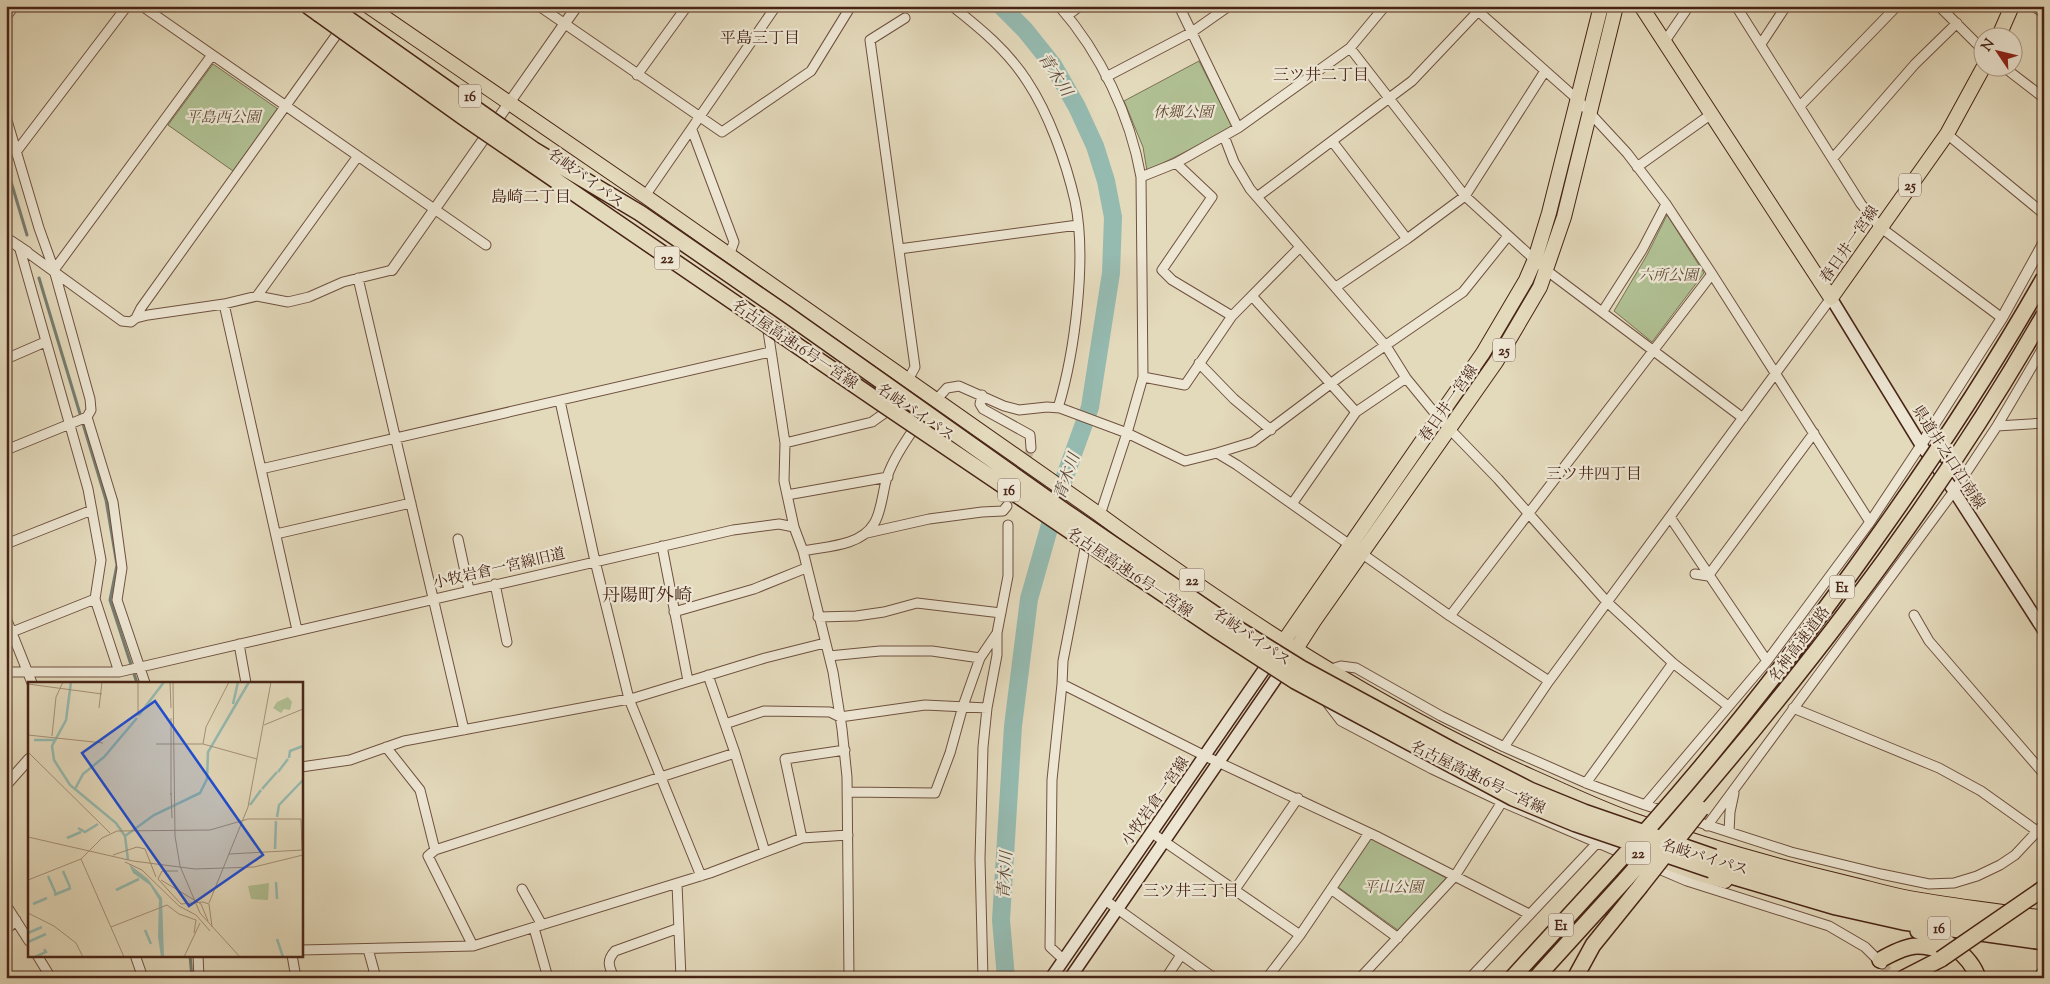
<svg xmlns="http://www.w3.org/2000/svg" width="2050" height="984" font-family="'Sorts Mill Goudy','Noto Serif JP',serif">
<rect width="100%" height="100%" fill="#e3d9bb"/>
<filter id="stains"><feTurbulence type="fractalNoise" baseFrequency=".004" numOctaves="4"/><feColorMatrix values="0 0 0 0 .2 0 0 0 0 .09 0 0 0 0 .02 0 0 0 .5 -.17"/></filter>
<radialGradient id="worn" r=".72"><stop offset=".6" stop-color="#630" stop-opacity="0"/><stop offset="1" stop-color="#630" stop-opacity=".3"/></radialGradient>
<path fill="#b0c093" stroke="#7c7254" d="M1199 61 1233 128 1147 171 1143 147 1124 101Z
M213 64 278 109 233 171 168 125Z
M1667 215 1704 273 1652 342 1614 311 1647 255Z
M1371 838 1446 878 1399 931 1338 887Z"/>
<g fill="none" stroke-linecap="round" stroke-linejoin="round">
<path stroke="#767e72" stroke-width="3" d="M6 165 27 235
M39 278 106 500 117 565 110 600 137 683
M190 955 192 978"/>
<path stroke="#95bab0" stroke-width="18" d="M1001 6 1025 30 1053 65 1077 107 1095 146 1106 181 1113 217 1111 273 1090 407 1059 493 1029 599 1013 726 1001 920 1006 978"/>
<path stroke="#c4b59a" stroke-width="9" stroke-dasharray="9 4.5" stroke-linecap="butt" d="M1007 506 1031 448
M1882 964 1894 978"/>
<defs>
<path id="minor" d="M142 6 486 245
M539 6 722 132 811 71 851 6
M952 6C980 28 1008 51 1027 81 1049 114 1066 162 1075 201 1087 258 1075 352 1058 408
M1059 6C1101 54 1130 115 1141 177L1143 377 1127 433 1100 515
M1179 6 1238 128
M1736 6 1861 204 1880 227 2002 318
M1939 6 1982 49
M2033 6 2044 13
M1478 11 1577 99 1627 153 1666 204 1712 274 1870 522
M1067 16 1080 6
M6 17 14 6
M905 18 870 40 915 367 908 380
M1665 41 1689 6
M1761 44 1786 6
M1350 48 1465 196 1546 270 1743 418
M2005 68 2044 98
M637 75 687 6
M1106 77 1192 32 1229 6
M1800 106 1897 6
M6 117 39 228 54 270 90 399 91 410 87 417 6 450
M692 130 734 242 729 256
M1947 134 2044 214
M1224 136 1234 162 1250 189 1386 346 1406 378 1438 417 1498 479 1607 602 1673 663 1728 706
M1332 141 1407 239
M16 152 127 6
M1833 158 1915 64 1957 23
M1176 163 1212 197 1162 270 1172 280 1232 316
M1637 167 1710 115
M1141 177 1176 163 1238 128 1350 48 1385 6
M645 196 776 6
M1257 197 1412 81 1483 6
M19 246 88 489 101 560 95 599 119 672
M899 249 1078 225
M27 252 122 321 131 322 136 318 148 315 224 304 257 296 288 302 309 297 343 282 392 270
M54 270 212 55
M358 278 464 730
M1336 287 1407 239 1465 196 1545 71
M257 296 358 156
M1253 297 1356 412
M224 304 297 630
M1603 311 1642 250 1666 204
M136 318 141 308 342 27
M768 331 785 443 784 481 794 527 803 551 833 672 842 729 847 777 849 978
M6 359 45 342
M1199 363 1234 399 1271 430
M1143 377 1185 385 1232 316 1300 247
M982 395 980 404 983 409 1030 435 1031 448
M936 400 947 388 959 386 1004 406 1019 410 1047 407 1060 408 1127 433 1185 461 1217 453 1237 465 1450 616 1549 681
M560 401 595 561 629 699 701 876
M87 417 113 502 122 568 117 600 145 683
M1997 426 2044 423
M785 443 872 422 886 412
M1217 453 1253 442 1341 376 1463 292 1508 236
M261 469 770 352
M787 495 888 477
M1292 504 1356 412 1406 378
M1670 517 1767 661
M867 533 929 519 982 512 1003 511 1007 506
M276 534 411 503
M458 539 469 590
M6 544 92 510
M662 546 688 681
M1085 548 1063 661 1062 684 1205 756 1376 836 1529 914
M803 551C818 548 834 547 849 542 883 531 879 505 887 477 893 460 903 445 913 430
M1695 574 1708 576 1814 433
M495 584 507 642
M674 612 754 589 806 568
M1914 615 1929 641 2044 774
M1450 616 1712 274
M818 617 856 616 884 612 917 603 1001 613
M6 618 32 683
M12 632 95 599
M239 644 246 683
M829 656 880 651H932L980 658
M1328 670 1341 666 1356 668 1441 716 1504 747 1586 783 1645 805 1791 852 1881 874 1929 884 1954 883 1977 876 2000 865 2015 855 2044 824
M6 672H119L733 530 779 524 794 527
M708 675 735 753 765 852
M1062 684 1052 780 1050 947 1064 960
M1328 704 1341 721 1432 769 1502 802 1687 881 1829 926 1865 947 1882 964
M1793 708 1939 768 1981 791 2037 831
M725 724 764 711 830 712 840 717 925 705 987 708
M386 747 420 790 435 850
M1504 747 1549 681 1831 298
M301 767 350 760 404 741 634 698 765 658 825 643
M1586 783 1673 663
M847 792 935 793 950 753 963 706 980 658 997 633 1008 576V525
M1645 805 1767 661 1870 522 1921 445
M1707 826 1954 491 1997 426 2044 346
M1729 832 1730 812 1734 793
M1152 833 1300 935
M802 838 785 759 845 750
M677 884 681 978
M522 889 542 925
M1331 889 1398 938
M1234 891 1298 798
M1105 900 1214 978
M6 905 29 941
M534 928 548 978
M6 930 16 920
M473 946 428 856 435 850 735 753
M368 949 376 978
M301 950 473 946 710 873 802 838 848 835
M37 955 51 978
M135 955 143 978
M198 955 199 978
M292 955 296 978
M614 978C609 966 606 961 615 951L679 928
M983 978 980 859 983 747 987 708 997 655V634
M1166 978 1181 955
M1267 978 1300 935 1369 833
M1360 978 1455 876 1502 802
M1470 978 1597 843"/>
<path id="tertiary" d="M6 238 27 252
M392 270 577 6
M1921 445 2002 318 2044 242
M6 785 29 759"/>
<path id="secondary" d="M1831 298 1921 445 1954 491 2044 631
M1051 978 1272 658
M1070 978 1284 667"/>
<path id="primary" d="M1641 6 1831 298 1947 134 1983 68
M1998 38 2012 6
M1284 641 1483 353 1526 280 1535 259 1549 213 1601 6
M1296 649 1314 621 1496 362 1540 287 1564 217 1616 6"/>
<path id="trunk" d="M368 6 645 196 1100 515C1236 615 1378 708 1532 777 1566 792 1599 808 1633 820 1702 845 1772 865 1843 882 1865 887 1887 894 1909 898 1954 906 1999 911 2044 918
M1651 857 1699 874 1725 881"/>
<path id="motorway" d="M308 6 319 14
M1714 857 1839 894 1907 909 2044 928
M1711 870 1836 907 1903 922 2044 942
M1918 931C1942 936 1970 954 1978 978
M1880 960C1910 943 1917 943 1950 952
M1512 978 1609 872
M1536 978 1626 879
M1575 978 1593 945 1639 888
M1904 978 1941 959
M2042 978 2044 975"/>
</defs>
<use href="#minor" stroke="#6f513f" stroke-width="11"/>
<use href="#tertiary" stroke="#6f513f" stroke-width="12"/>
<use href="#secondary" stroke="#482416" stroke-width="14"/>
<use href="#primary" stroke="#482416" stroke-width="16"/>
<use href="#trunk" stroke="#482416" stroke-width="16"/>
<use href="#motorway" stroke="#482416" stroke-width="18"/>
<use href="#minor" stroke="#ede6d3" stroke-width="9"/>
<use href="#tertiary" stroke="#ede6d3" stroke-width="10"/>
<use href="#secondary" stroke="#ede6d3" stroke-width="11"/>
<use href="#primary" stroke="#e3d9bb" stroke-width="14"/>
<use href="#trunk" stroke="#e3d9bb" stroke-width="14"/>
<use href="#motorway" stroke="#e3d9bb" stroke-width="15"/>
<defs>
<path id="motorway-bridge" d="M330 6 534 150 640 213 785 313 1066 512 1219 617 1301 668 1454 751 1530 790 1584 812 1714 857
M319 14 463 117 884 405 1218 631 1295 681 1513 798 1576 824 1711 870
M1609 872C1707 765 1797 651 1880 533 1939 450 1994 366 2044 278
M1626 879C1781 704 1928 518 2044 315
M1639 888 1701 809
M1941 959 2044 888"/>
</defs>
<use href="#motorway-bridge" stroke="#482416" stroke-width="18" stroke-linecap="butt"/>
<use href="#motorway-bridge" stroke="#e3d9bb" stroke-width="15"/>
</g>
<g text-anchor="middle" stroke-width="4.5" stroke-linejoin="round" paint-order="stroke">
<g fill="#ede6d3" stroke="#7a5e4f" stroke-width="1">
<rect x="459" y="84.5" width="22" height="23" rx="4"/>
<rect x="1899" y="173.5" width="22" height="23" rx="4"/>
<rect x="654.5" y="246.5" width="25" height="23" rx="4"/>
<rect x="1493" y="338.5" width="22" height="23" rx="4"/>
<rect x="998" y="478.5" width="22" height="23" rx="4"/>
<rect x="1179.5" y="568.5" width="25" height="23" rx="4"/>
<rect x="1829.5" y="575.5" width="25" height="23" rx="4"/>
<rect x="1625.5" y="841.5" width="25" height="23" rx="4"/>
<rect x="1548.5" y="913.5" width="25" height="23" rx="4"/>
<rect x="1928" y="916.5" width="22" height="23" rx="4"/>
</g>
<g font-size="14" font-weight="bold" fill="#482416">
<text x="470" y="101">16</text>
<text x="1910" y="190">25</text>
<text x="667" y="263">22</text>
<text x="1504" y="355">25</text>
<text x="1009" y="495">16</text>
<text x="1192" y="585">22</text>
<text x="1842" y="592">E1</text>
<text x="1638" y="858">22</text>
<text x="1561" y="930">E1</text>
<text x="1939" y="933">16</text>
</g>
<g font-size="15" font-style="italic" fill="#624b35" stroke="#ede6d3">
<text x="1183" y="117">休郷公園</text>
<text x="223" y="122">平島西公園</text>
<text x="1668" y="280">六所公園</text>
<text x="1393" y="892">平山公園</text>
</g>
<g font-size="15" fill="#482416" stroke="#ede6d3">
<text transform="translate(586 178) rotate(36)" y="5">名岐バイパス</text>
<text transform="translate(1849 244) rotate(-55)" y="5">春日井一宮線</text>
<text transform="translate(795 344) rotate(34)" y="5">名古屋高速16号一宮線</text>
<text transform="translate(1448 403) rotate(-55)" y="5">春日井一宮線</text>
<text transform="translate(916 412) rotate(34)" y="5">名岐バイパス</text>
<text transform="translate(1949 457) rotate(57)" y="5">県道井之口江南線</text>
<text transform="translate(499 568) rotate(-13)" y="5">小牧岩倉一宮線旧道</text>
<text transform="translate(1130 572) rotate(34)" y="5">名古屋高速16号一宮線</text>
<text transform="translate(1252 637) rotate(34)" y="5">名岐バイパス</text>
<text transform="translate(1799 644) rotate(-53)" y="5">名神高速道路</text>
<text transform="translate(1478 777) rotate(26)" y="5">名古屋高速16号一宮線</text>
<text transform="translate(1155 801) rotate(-55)" y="5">小牧岩倉一宮線</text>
<text transform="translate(1705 857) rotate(17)" y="5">名岐バイパス</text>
</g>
<g font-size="16" fill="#482416" stroke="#ede6d3">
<text x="760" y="43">平島三丁目</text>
<text x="1321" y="80">三ツ井二丁目</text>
<text x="531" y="202">島崎二丁目</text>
<text x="1594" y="479">三ツ井四丁目</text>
<text x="1191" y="896">三ツ井三丁目</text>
</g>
<g font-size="16" font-style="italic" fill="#5b4a3c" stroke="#ede6d3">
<text transform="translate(1056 74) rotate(57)" y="6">青木川</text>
<text transform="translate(1066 476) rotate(-71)" y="6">青木川</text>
<text transform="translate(1004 875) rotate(-86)" y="6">青木川</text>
</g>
<g font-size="18" fill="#482416" stroke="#ede6d3">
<text x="647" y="601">丹陽町外崎</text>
</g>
</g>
<g transform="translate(28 682)">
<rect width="275" height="275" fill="#e3d9bb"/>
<path d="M260 15 264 20 262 28 256 27 253 31 245 26 249 20ZM241 201 240 218 223 217 220 204Z" fill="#b0c093"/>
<path d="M101 182 120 197 134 216 136 275H133L130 255 131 218 122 203 105 191Z" fill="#95bab0"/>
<path fill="none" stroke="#95bab0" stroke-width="2.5" d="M43 0 38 38 24 64 26 78 42 103 88 141 97 154M205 22 210 0M111 33 136 0M6 58H26M261 76 262 69 275 64M250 90 260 77M47 107 55 92 76 75 109 36M234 107 249 90M222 123 233 108M249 135 251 123 275 98M50 146 57 150 70 142M97 154 126 133 172 111 179 97 180 70 221 0M97 154 100 178M39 156 53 150M247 167 248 139M35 189 42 205M20 194 28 212M248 200 249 217M88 208 111 197M26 213 43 206M5 222 19 216M117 248 123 262M0 251 14 245M249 257 255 275M0 260 18 252M7 275 18 270 16 267"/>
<path fill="none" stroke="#a59179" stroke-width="1" d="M142 0 143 26M145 0 147 154 152 184 172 231 212 275M0 2 74 12M71 26 74 0M110 34V0M143 36V113M236 43 275 27M0 53 75 61M24 54 28 15 35 0M128 62H175L229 77M175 62 178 45 201 0M0 70 82 151M143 111 144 136M0 155 105 179 167 187 226 185 275 173M201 172 275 168M85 173 109 165 117 167 128 195M53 177 96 275M97 180 114 188 151 224 168 233 182 249M150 189H134L130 197 153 222 175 220 181 222 184 245M0 198 53 177 74 156 89 149 182 148 220 137H273L274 168M133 198 173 222 180 239M181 221 220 125 243 0M0 231 26 244 48 261 55 275M83 245 139 223 151 232 168 238 166 251M156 275 172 241"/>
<path fill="#1d4ed8" fill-opacity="0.15" stroke="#1d4ed8" stroke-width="2.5" d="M127 19 235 173 161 224 54 71Z"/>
<rect width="275" height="275" fill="none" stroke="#482416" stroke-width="2.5"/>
</g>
<rect width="2050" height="984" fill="none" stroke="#e3d9bb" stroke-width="25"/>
<rect x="8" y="8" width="2035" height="969" fill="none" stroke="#482416" stroke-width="2.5"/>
<rect x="12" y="12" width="2025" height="959" fill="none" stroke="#482416"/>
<g transform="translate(1998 52) rotate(305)"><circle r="24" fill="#ede6d3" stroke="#ab9887"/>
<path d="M0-4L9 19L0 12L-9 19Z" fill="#8f2418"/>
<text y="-8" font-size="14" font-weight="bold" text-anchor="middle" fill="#482416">N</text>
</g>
<rect width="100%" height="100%" filter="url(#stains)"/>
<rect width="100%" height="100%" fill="url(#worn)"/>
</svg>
